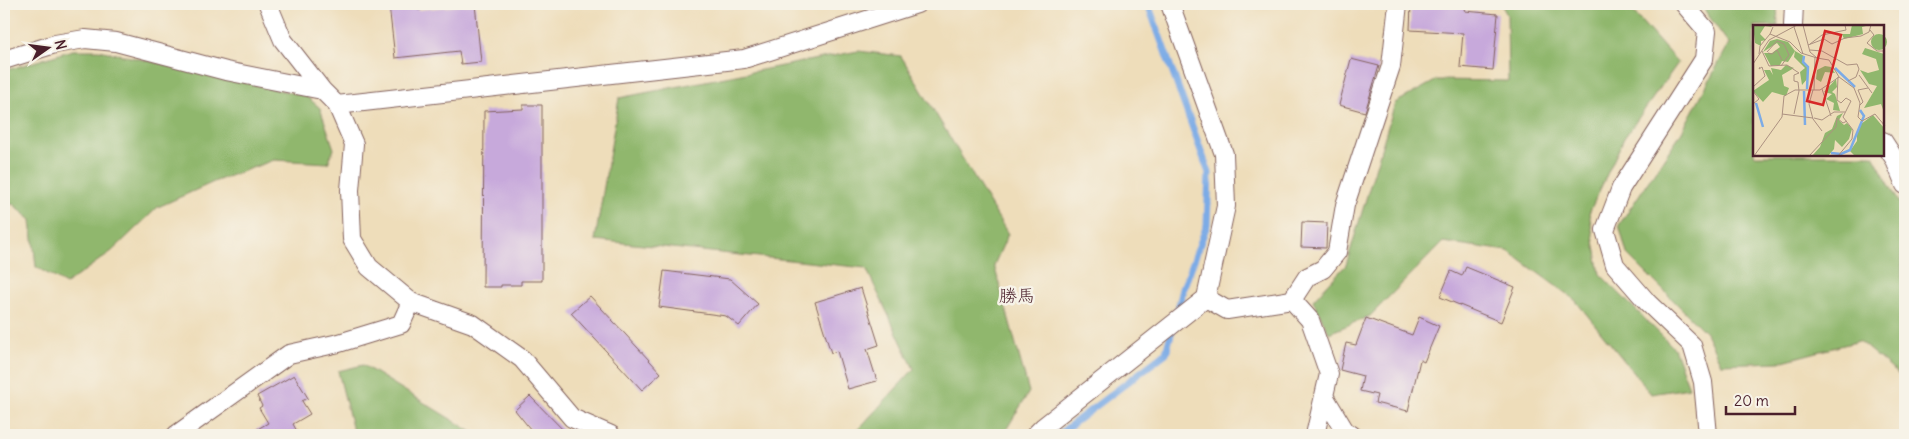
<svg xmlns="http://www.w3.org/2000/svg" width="1909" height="439" font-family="Delius,'Klee One',sans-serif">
<rect width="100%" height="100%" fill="#f7f3e8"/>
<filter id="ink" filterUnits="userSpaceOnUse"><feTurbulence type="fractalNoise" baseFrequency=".02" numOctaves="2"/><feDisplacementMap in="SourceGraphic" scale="10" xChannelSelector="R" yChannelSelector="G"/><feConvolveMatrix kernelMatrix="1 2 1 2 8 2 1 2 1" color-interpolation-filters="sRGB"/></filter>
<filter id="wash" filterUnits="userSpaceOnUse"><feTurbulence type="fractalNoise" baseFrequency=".0096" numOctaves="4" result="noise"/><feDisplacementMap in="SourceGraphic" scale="20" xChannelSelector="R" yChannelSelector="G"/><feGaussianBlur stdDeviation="1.12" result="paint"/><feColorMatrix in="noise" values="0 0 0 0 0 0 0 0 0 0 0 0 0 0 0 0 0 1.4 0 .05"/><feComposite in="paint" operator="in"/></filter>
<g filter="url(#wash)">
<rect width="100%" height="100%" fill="#eeddba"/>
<path fill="#90b76d" stroke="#6d6b4c" d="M1501 4H1626L1678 63 1624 138 1589 213 1600 274 1674 348 1689 388 1651 394 1575 300 1508 251 1443 242 1370 316 1329 333 1313 300 1346 265 1395 103 1437 80 1508 81 1507 15Z
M1700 4H1777L1778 26H1754V155H1873L1902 208V276L1905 292V380L1859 341 1779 362 1721 364 1706 333 1627 254 1619 225 1681 133 1729 44Z
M73 50H99L306 96 320 108 334 149 328 163 274 160 216 181 158 207 112 251 66 284 36 267 31 220 13 204 4 207V71Z
M858 51 901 56 1008 234 994 265 1029 392 1003 435H853L914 369 866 268 595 240 619 98Z
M363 365 475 434V435H354L338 371Z"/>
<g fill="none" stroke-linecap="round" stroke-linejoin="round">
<path stroke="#7cabe6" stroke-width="7" d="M1148 4 1209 173 1207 225 1183 289 1176 317
M1058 435 1166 353 1172 330"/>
</g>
<g id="blocks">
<path fill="#c7a9db" d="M398 4H417L418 10 475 4 481 62 461 64 459 51 395 58 389 5Z
M1411 4H1466L1465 11 1498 14 1493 70 1460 67 1463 33 1410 30Z
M1351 59 1379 66 1365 112 1339 105Z
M523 105H542V281H521V285H501V287H483L484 111 523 109Z
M1302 222 1327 223 1326 248 1301 247Z
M1466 267 1515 287 1501 322 1440 297 1451 271 1462 276Z
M664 271 730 279 758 304 739 326 726 316 659 307Z
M861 288 879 345 867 349 877 381 848 389 837 351 831 353 815 302Z
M590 296 661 373 642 390 571 313Z
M1419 317 1439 326 1424 362 1420 360 1408 411 1375 403 1377 395 1360 391 1363 376 1340 370 1346 343 1356 345 1366 318 1412 335Z
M294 375 308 398 302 401 310 414 293 424 299 435H247L268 423 259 408 262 406 257 396Z
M530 396 568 435H535L515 410Z"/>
</g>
</g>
<g filter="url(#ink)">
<use href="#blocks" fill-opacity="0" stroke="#83625d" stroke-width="1"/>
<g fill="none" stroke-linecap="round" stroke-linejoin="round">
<defs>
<path id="minor" d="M268 4 283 40 322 90 337 105 354 144 350 190 352 239 369 267 411 302 473 324 522 359 572 418 611 435
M1684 4 1707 31 1704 59 1621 188 1605 230 1615 265 1648 303 1692 345 1703 382 1708 435
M1793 26 1794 4
M4 60 55 44 85 39 116 42 226 71 322 90
M337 105 744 59 917 4
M1883 141 1894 158 1905 185
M1206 298 1227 310 1292 300 1307 277 1323 269 1337 252 1345 205 1391 66 1398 4
M1292 300 1310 320 1329 374 1315 435
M1324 396 1345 431 1352 435
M176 435 289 354 339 343 401 324 411 302
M1035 435 1043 427 1206 298 1226 206 1224 154 1170 4"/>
</defs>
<use href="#minor" stroke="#83625d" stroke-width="20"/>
<use href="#minor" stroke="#fff" stroke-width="18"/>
</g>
</g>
<g text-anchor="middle" stroke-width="5" stroke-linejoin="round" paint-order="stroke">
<g font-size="18" fill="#4a1f2b" stroke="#f7f3e8">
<text x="1017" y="302">勝馬</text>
</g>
</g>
<g transform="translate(1753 25)">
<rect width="131" height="131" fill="#eeddba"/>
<path d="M0 0H17L19 2 12 1 7 9 13 15 8 16V21L2 18ZM99 0H117L109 2 110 9 91 14 89 9H97ZM118 17a8 8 0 1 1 16 0a8 8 0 1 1-16 0ZM24 14 35 17 42 26 35 37 29 36 27 40 18 41 11 28H19L27 22 24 18 10 27 17 16ZM112 23 131 29V87L128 79 111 83 124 61 116 59 107 45 115 48 126 45 123 34 109 29ZM42 26 51 31 50 36 55 41V53L49 60 47 47 52 43 41 32ZM33 40 41 43 29 50 31 61 36 63 33 71 19 67 10 77 0 66 16 55 11 45H17L20 50 18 43 28 45ZM72 41 78 42 82 48 72 47 68 57 63 54 64 45ZM83 54 84 62 79 67 82 69 87 86 80 85 81 78 73 74 79 69 71 67ZM90 88 86 95 91 100 94 98 99 104 96 114 89 122 82 115 81 124 75 131H59L67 122 72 108 79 104 84 91ZM120 90 131 103V131H102L97 126 104 116V108L108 99Z" fill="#90b76d"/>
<path fill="none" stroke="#7cabe6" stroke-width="2.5" d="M51 31 50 37 55 42 54 64M82 43 102 62M51 66 52 100M3 78 10 102M78 128 88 129 97 125 111 91 107 85"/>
<path fill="none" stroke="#ac9181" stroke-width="1" d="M50 0 57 27 64 33 76 35M20 2 17 9 37 17 48 28 64 33M41 2 50 29M117 5 121 10 114 18 124 26H132M0 7V30M57 19 69 10 93 5 92 0M55 20 71 14 79 19 92 13 108 11 116 7 118 0M57 25 69 26 94 40 104 39 106 44 103 52 95 56M9 26 16 41 34 40 46 48 41 50V56L45 57 46 66 41 89M14 27 24 16 31 19 36 30 28 41M15 28 19 29 24 25 29 35M6 29 7 21 17 9M76 35 86 52M0 39 16 15 44 0M106 50 119 68M85 52 84 75 88 78 93 73 98 76 90 92 100 105 99 114 85 131M86 52 101 63 107 78 105 92 109 96 122 89 132 101M0 62 12 51 9 42 6 44 7 42M69 64 78 91M60 65 56 79 60 94 69 106M61 65 62 32M0 66 6 74 0 79M107 80 110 77 105 65 115 63M29 89 60 93M61 93 69 95 81 87H92M1 131 29 92 31 71 42 65H67L86 52M56 131 83 102 84 93 90 98 94 96"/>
<path fill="#d62828" fill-opacity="0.15" stroke="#d62828" stroke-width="2.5" d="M72 6 88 10 70 80 54 76Z"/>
<rect width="131" height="131" fill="none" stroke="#4a1f2b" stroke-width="2.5"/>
</g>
<rect width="1909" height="439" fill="none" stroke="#f7f3e8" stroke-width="20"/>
<g transform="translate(48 48) rotate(76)" stroke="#f7f3e8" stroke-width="4" paint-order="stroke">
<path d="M0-4L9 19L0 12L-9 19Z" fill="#4a1f2b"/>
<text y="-8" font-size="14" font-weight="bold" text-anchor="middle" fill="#4a1f2b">N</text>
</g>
<path d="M1726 406v8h69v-8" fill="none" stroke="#4a1f2b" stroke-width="2.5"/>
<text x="1734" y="406" font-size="15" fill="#4a1f2b" stroke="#f7f3e8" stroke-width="4" paint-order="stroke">20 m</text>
</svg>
